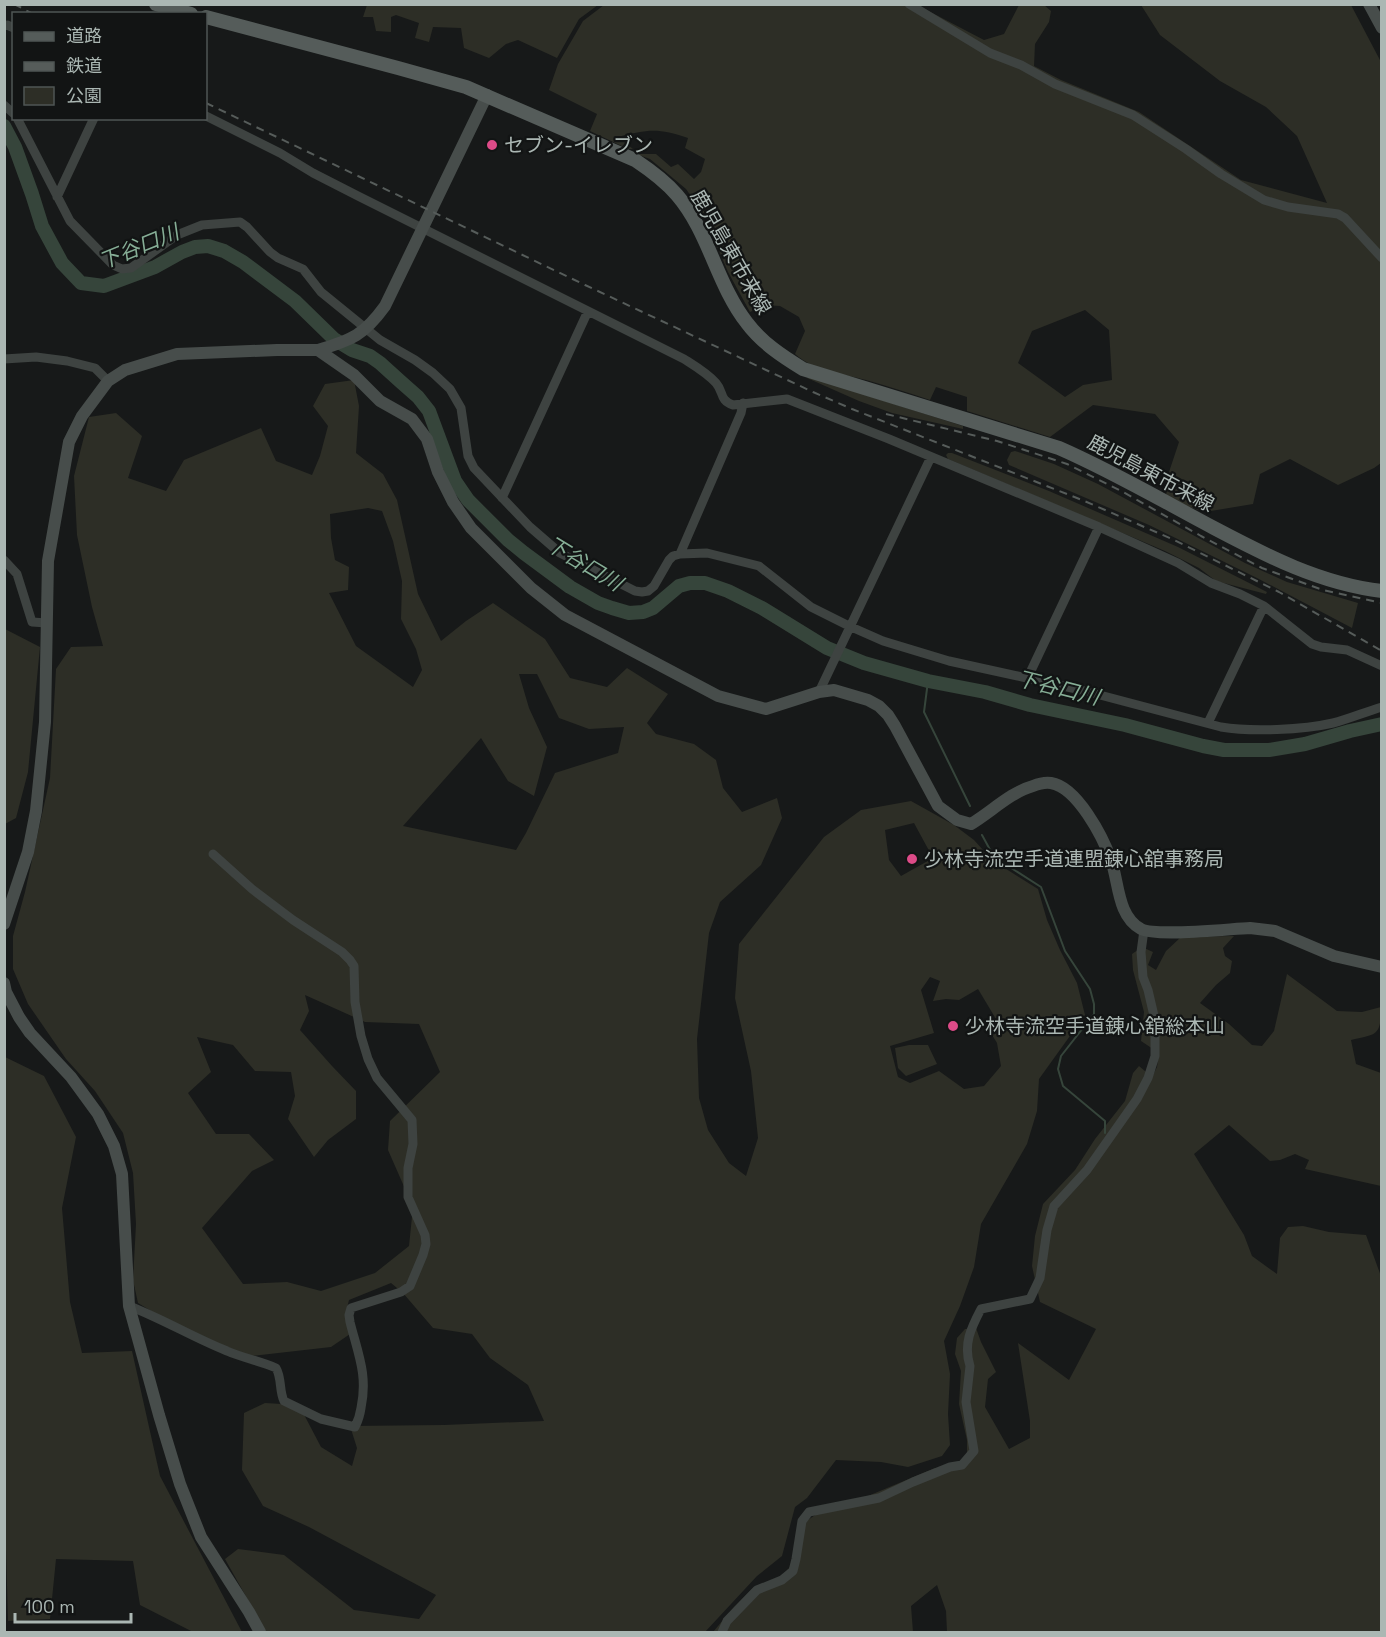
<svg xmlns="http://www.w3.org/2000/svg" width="1386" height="1637" font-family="'Space Grotesk','Noto Sans JP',sans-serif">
<rect width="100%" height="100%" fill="#171919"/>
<path fill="#2d2e26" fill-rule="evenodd" d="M367 5V4L598 5 579 19 557 58 518 40 506 44 489 58 464 48 461 28 433 27 429 42 415 38 419 23 396 15 391 17V32L376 31 373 17H363Z
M604 5H917L984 40 1004 34 1019 5H1044L1051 11 1049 22 1035 44 1034 66 1061 80 1139 112 1241 180 1327 203 1297 136 1266 107 1220 81 1160 35 1141 5H1351L1381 62V463L1374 468 1338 485 1290 459 1260 474 1253 504 1205 512 1166 500 1167 478 1179 442 1155 414 1093 405 1050 437 967 411V397L936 387 930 400C909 393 888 386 866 380 843 374 814 371 795 354L805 331 799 317 780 306 765 305 750 312 728 272 704 215 686 189 650 159 636 154H656L671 167 678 164 694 179 701 172 705 159 685 148 688 138C659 128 648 129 618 137L633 149H628L590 131 597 114 549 90 558 64 583 21ZM1085 310 1109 330 1112 380 1083 385 1065 397 1018 363 1032 331Z
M809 377 963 426V429L892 413 859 401 807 378Z
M354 380 359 406 356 453 383 474 397 500 418 594 441 641 466 621 493 603 545 639 570 678 607 687 627 668 668 694 647 723 656 734 694 744 716 760 723 788 742 812 777 798 782 818 761 865 720 902 709 933 697 1039 699 1098 708 1130 729 1163 746 1176 758 1138 751 1071 735 998 739 944 824 837 861 810 911 801 954 825 974 840 992 860 1038 889 1047 920 1060 950 1077 983 1085 1015 1039 1079 1037 1111 1027 1144 981 1224 974 1267 960 1306 944 1341 950 1374 948 1414 950 1445 942 1456 908 1467 881 1462 836 1460 807 1498 795 1507 782 1556 757 1576 705 1632H266L225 1559 238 1549 284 1555 354 1610 419 1619 436 1595 309 1527 263 1506 242 1470 244 1413 265 1403 299 1405 321 1447 352 1466 357 1448 350 1426 444 1425 544 1421 528 1385 490 1358 472 1334 433 1328 403 1293 391 1283 349 1300 346 1312 353 1332 331 1347 251 1356 184 1331 138 1303 133 1280 136 1224 133 1173 123 1133 95 1091 66 1059 28 1004 13 969V936L25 892 50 778 56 669 71 647 103 646 92 607 77 535 74 476 89 417 116 413 142 436 128 478 166 491 184 460 261 428 276 461 312 475 320 456 328 426 313 406 325 384ZM368 508 382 511 393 541 402 581 401 619 416 649 422 670 413 687 356 646 329 593 348 590 349 567 335 560 331 538 330 514ZM519 674H537L559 718 589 729 624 727 618 753 555 773 526 833 516 850 403 826 481 738 508 781 534 796 547 747 529 708ZM914 823 933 858 901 876 889 860 885 830ZM930 977 940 981 933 1001 946 999 959 1000 978 989 996 1019 986 1025 997 1043 1001 1066 984 1086 964 1089 939 1071 910 1083 898 1077 890 1046 934 1033 921 990ZM305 995 365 1022 419 1024 440 1072 390 1121 388 1150 413 1207 409 1246 375 1273 321 1291 287 1282 243 1284 202 1228 252 1171 274 1160 249 1134H216L188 1093 211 1072 197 1037 233 1045 255 1071 291 1072 295 1096 288 1119 314 1157 328 1140 356 1119V1091L332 1066 300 1030 309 1011Z
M1015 451 1054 464 1098 484 1245 563 1287 582 1358 603 1352 628 1257 578 1149 525 1009 465 1007 460 1011 452Z
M948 453H952L1049 491 1178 547 1267 592 1266 594 1216 581 1199 568 1165 551 948 459 946 455Z
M5 629 40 647 28 772 16 818 5 824Z
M1234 936 1223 948 1225 956 1232 961 1230 973 1216 985 1200 1003 1229 1024 1252 1045 1262 1046 1274 1031 1287 974 1337 1011 1362 1012 1381 1007C1381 1036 1377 1034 1351 1040L1356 1064 1381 1073V1186L1305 1169 1309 1160 1295 1154 1280 1160 1270 1161 1229 1125 1194 1154 1244 1235 1252 1256 1277 1274 1280 1238 1288 1227 1303 1226 1329 1232 1366 1235 1382 1279 1381 1632H947L946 1611 937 1585 911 1606 913 1632H713L734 1607 752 1589 781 1578 792 1564 805 1522 821 1511 856 1501 935 1468 951 1470 967 1454V1440L959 1404 961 1371 955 1354 957 1338 965 1329 976 1328 981 1342 996 1372 988 1379 985 1407 1009 1449 1030 1438V1421L1018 1343 1069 1380 1096 1329 1040 1302 1032 1266 1035 1236 1043 1204 1075 1170 1095 1139 1125 1101 1133 1073 1139 1066 1152 1077 1157 1067 1159 1053 1141 1041 1144 1012 1133 970 1132 954 1142 947 1153 952 1148 965 1156 970 1166 951 1181 937Z
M909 1045H928L937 1064 906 1076 898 1068 895 1048Z
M5 1057 44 1076 76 1137 62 1208 70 1302 82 1353 132 1351 160 1476 242 1632H193L140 1605 133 1561 56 1559 50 1619 8 1621 6 1550 4 1549Z"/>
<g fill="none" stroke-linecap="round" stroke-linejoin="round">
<path stroke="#36453b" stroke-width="2" d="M928 681 924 712 970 806
M982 835 994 857 1041 887 1065 951 1090 989 1094 1004V1014L1061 1056 1058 1069 1063 1086 1105 1121V1133"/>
<path stroke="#36453b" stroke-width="14" d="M4 126 15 147 32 194 42 226 62 263 81 283 104 286 155 267 182 252 195 247 208 246 224 251 243 262 295 301 334 339 352 350 370 356 380 363 401 382 418 397 429 411 455 481 468 500 508 540 524 553 570 587 598 603 612 608 629 613 643 612 653 608 679 586 690 583H705L728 591 762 608 827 648 864 663 928 681 985 692 1030 705 1125 725 1203 746 1224 750H1269L1305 744 1350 731 1382 724"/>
<path stroke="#3e4341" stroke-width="9" d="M909 4 990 53 1021 65 1055 84 1133 115 1186 149 1221 174 1264 200 1288 207 1338 214 1345 218 1382 258
M4 26 7 25 14 28
M4 105 14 114
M206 116 280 153 313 173 358 196 684 359C695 366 707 373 716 383 724 392 719 400 733 405L787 399 889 439 1099 527 1178 563 1211 583 1240 594 1264 606 1312 644 1321 647 1347 650 1382 666
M17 118 70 221 113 265 122 269 131 268 177 235 202 225 240 222 247 227 270 252 278 258 303 269 321 292 380 340 415 360 433 373 450 389 461 408 468 456 474 468 530 527 560 553 635 591 642 592 648 591 654 586 669 560 673 556 680 554 707 553 759 566 811 607 849 626 883 641 949 661 1081 690 1221 727C1251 732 1303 730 1333 723 1349 719 1365 712 1382 707
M57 197 94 118
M4 359 36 357 67 361 95 368 108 381
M502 498 588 311
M680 554 741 413 743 403
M4 560 17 574 32 622 47 623
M1028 677 1099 527
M819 692 931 457
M1208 723 1264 606
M129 1306C163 1319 194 1338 227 1351 243 1358 260 1361 276 1368 282 1378 279 1391 284 1401L321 1419 355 1427C358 1421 360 1415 361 1408 368 1375 358 1354 350 1322L349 1315 351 1308 401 1292 410 1286 423 1255 426 1244 425 1235 408 1197V1168L413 1144 412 1120 377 1078 368 1059 361 1036 355 1002 354 966 350 960 342 952 293 920 252 889 213 854
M722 1632 727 1621 757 1590 782 1580 793 1571 796 1559 802 1521 809 1512 879 1498 913 1482 950 1467 962 1465 974 1451 966 1402 970 1366C963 1344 971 1328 981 1309L1030 1299 1040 1278 1047 1230 1054 1206 1087 1170 1137 1099 1148 1078 1155 1056V1020L1148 990 1143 977 1141 952 1144 930"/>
<path stroke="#474d4b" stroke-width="12" d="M1369 4 1382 28
M318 350C352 340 364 335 385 306L487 95
M4 924 28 852 36 811 45 722 48 561 69 442 82 416 108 381 125 370 177 354 277 350H318L354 375 380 401 412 419 427 439 438 472 453 502 471 528 531 588 565 615 718 696 766 709 819 692 834 690 868 700 879 706 888 715 895 726 938 806 957 820 971 824C991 812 1011 792 1033 786 1038 784 1045 782 1051 783 1077 787 1103 837 1111 860 1119 882 1117 916 1141 929 1157 937 1228 929 1250 928L1275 931 1334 956 1382 967
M4 983 6 992 19 1017 30 1033 71 1077 98 1114 114 1146 122 1174 129 1306 159 1415 180 1484 201 1537 249 1612 260 1632"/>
<path stroke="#555c5a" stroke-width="14" d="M156 4 191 14
M206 17 398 68 466 87 635 160C650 170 665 181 677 195 709 232 717 285 747 323 762 343 782 356 803 369L1059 448C1112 471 1163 501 1214 528 1267 556 1321 584 1382 591"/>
<path stroke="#565c5a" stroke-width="2" stroke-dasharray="8 6" stroke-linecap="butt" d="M14 4 33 14
M206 103 585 285 813 392 852 409 1082 500 1172 539 1279 592 1382 651
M886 414 997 441 1067 464 1123 492 1201 536 1262 568 1323 590 1382 603"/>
</g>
<g fill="#dd4b88" stroke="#121414" stroke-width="2">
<circle cx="492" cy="145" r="6"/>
<circle cx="912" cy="859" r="6"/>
<circle cx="953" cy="1026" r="6"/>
</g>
<g text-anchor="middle" stroke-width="4.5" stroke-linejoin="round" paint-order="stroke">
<g font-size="20" fill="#abb7b3" stroke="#121414" text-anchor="start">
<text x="504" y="152">セブン-イレブン</text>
<text x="924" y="866">少林寺流空手道連盟錬心舘事務局</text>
<text x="965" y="1033">少林寺流空手道錬心舘総本山</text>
</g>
<g font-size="20" fill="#abb7b3" stroke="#121414">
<text transform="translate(731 252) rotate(60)" y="7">鹿児島東市来線</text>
<text transform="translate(1151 473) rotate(28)" y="7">鹿児島東市来線</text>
</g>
<g font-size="21" font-style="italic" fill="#86ae96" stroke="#121414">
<text transform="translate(139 247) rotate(-22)" y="7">下谷口川</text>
<text transform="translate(584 564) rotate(31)" y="7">下谷口川</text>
<text transform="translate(1058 688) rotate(14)" y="7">下谷口川</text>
</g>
</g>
<rect width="1386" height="1637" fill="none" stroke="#abb7b3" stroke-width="12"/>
<rect x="12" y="12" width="195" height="108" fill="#121414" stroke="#4f5554" stroke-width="1.5"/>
<rect x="24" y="32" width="30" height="9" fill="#555c5a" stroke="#4f5554" stroke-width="1.5"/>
<text x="66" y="42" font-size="18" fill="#abb7b3">道路</text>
<rect x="24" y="62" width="30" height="9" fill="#565c5a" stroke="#4f5554" stroke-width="1.5"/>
<text x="66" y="72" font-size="18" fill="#abb7b3">鉄道</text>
<rect x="24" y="87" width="30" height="18" fill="#2d2e26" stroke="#4f5554" stroke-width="1.5"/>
<text x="66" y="102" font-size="18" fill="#abb7b3">公園</text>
<path d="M15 1613v9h116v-9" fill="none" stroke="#abb7b3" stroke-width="3"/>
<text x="24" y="1613" font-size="18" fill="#abb7b3" stroke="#121414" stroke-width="4.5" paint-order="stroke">100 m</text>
</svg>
